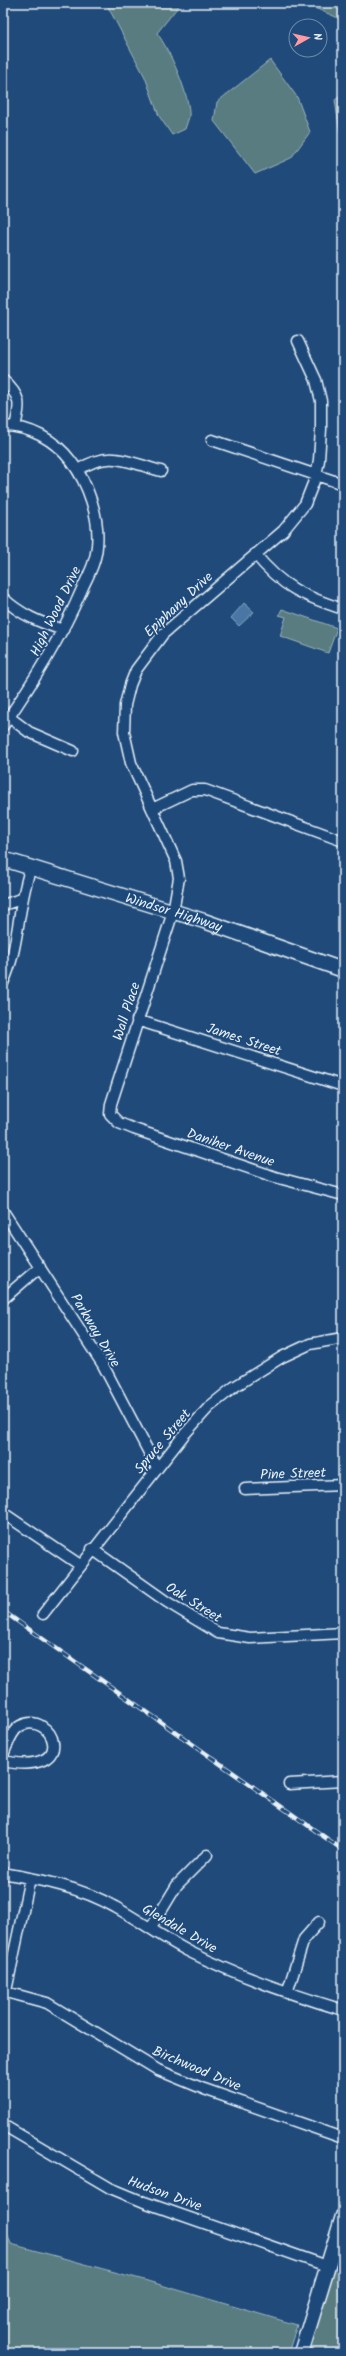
<svg xmlns="http://www.w3.org/2000/svg" width="346" height="2356" font-family="Kalam,sans-serif">
<rect width="100%" height="100%" fill="#1f4a7a"/>
<filter id="ink" filterUnits="userSpaceOnUse"><feTurbulence type="fractalNoise" baseFrequency=".025" numOctaves="2"/><feDisplacementMap in="SourceGraphic" scale="8" xChannelSelector="R" yChannelSelector="G"/><feConvolveMatrix kernelMatrix="1 2 1 2 8 2 1 2 1" color-interpolation-filters="sRGB"/></filter>
<g filter="url(#ink)">
<path fill="#587b80" stroke="#a0b6bc" d="M106 3H181L157 33C169 49 191 97 189 117 188 121 186 125 185 129L172 135 159 116 145 77Z
M303 3H343V20Z
M270 60 297 97 310 132 291 158 255 174 214 121 217 102Z
M343 94V135L340 133 335 100Z
M282 609 337 628 328 653 280 636 286 617 279 615Z
M3 2221 11 2244 144 2280 297 2325 288 2353H3Z
M343 2234V2353H301Z"/>
<path fill="#4976a4" stroke="#89a7c6" d="M244 603 254 612 239 626 231 618Z"/>
<g fill="none" stroke-linecap="round" stroke-linejoin="round">
<defs>
<path id="street" d="M298 341 316 380 321 401V429L319 460 316 476 305 504 283 531 163 634 136 670 130 685 125 705 124 732 131 763 176 861 179 878 173 912 111 1104 110 1114 119 1123 134 1129 275 1177 343 1195
M3 380C21 396 21 404 15 426
M3 426C30 426 55 440 71 461 88 483 100 518 97 546 96 562 88 576 82 589 61 638 33 682 3 726
M212 440 343 484
M78 470C110 449 127 462 161 471
M255 554C282 587 303 596 343 609
M3 598C21 615 39 622 63 630
M9 717 29 732 73 751
M152 809 192 790H205L343 841
M3 905 21 899
M3 983C20 946 17 906 31 867
M137 1020 343 1086
M3 1211 103 1365 157 1468
M3 1299 40 1267
M245 1489 343 1485
M3 1513 80 1565
M92 1549 167 1602 218 1633 250 1638 343 1633
M43 1614 183 1436 209 1407 234 1387 282 1357 310 1344 343 1338
M3 1755C7 1746 11 1731 20 1726 52 1709 82 1777 3 1761
M289 1784 343 1781
M3 1873C42 1880 80 1887 115 1907 141 1921 164 1939 190 1952 240 1977 290 1994 343 2010
M151 1928 177 1885 207 1855
M3 1991 47 2003 158 2070 204 2089 343 2138
M6 1991 30 1878
M287 1993 304 1939 319 1922
M3 2125 110 2188 144 2202 327 2266"/>
<g id="secondary">
<path id="s1" d="M3 859 204 921 343 970"/>
<path d="M301 2353 343 2216"/>
</g>
</defs>
<use href="#street" stroke="#e8f1f8" stroke-width="13"/>
<use href="#secondary" stroke="#e8f1f8" stroke-width="17"/>
<use href="#street" stroke="#1f4a7a" stroke-width="10"/>
<use href="#secondary" stroke="#1f4a7a" stroke-width="14"/>
<defs>
<path id="rail" d="M3 1611 343 1850"/>
</defs>
<use href="#rail" stroke="#e8f1f8" stroke-width="4.5"/>
<use href="#rail" stroke="#1f4a7a" stroke-width="3" stroke-dasharray="9" stroke-linecap="butt"/>
</g>
</g>
<g text-anchor="middle" stroke-width="4" stroke-linejoin="round" paint-order="stroke">
<g font-size="14" fill="#e8f1f8" stroke="#1f4a7a">
<text transform="translate(178 604) rotate(-43)" y="5">Epiphany Drive</text>
<text transform="translate(55 611) rotate(-64)" y="5">High Wood Drive</text>
<text dy="5" stroke="none"><textPath href="#s1" startOffset="179">Windsor Highway</textPath></text>
<text transform="translate(126 1011) rotate(-72)" y="5">Wall Place</text>
<text transform="translate(244 1039) rotate(18)" y="5">James Street</text>
<text transform="translate(231 1147) rotate(19)" y="5">Daniher Avenue</text>
<text transform="translate(96 1330) rotate(59)" y="5">Parkway Drive</text>
<text transform="translate(162 1441) rotate(-50)" y="5">Spruce Street</text>
<text transform="translate(293 1473) rotate(-2)" y="5">Pine Street</text>
<text transform="translate(194 1602) rotate(32)" y="5">Oak Street</text>
<text transform="translate(180 1928) rotate(30)" y="5">Glendale Drive</text>
<text transform="translate(197 2068) rotate(23)" y="5">Birchwood Drive</text>
<text transform="translate(165 2193) rotate(20)" y="5">Hudson Drive</text>
</g>
</g>
<rect width="346" height="2356" fill="none" stroke="#1f4a7a" stroke-width="16"/>
<rect x="8" y="8" width="330" height="2340" fill="none" stroke="#e8f1f8" stroke-width="1.5" filter="url(#ink)"/>
<g transform="translate(308 38) rotate(82)"><circle r="19" fill="#1f4a7a" stroke="#6f8dac"/>
<path d="M0-3L7 15L0 10L-7 15Z" fill="#ff9aa2"/>
<text y="-6" font-size="11" font-weight="bold" text-anchor="middle" fill="#e8f1f8">N</text>
</g>
</svg>
